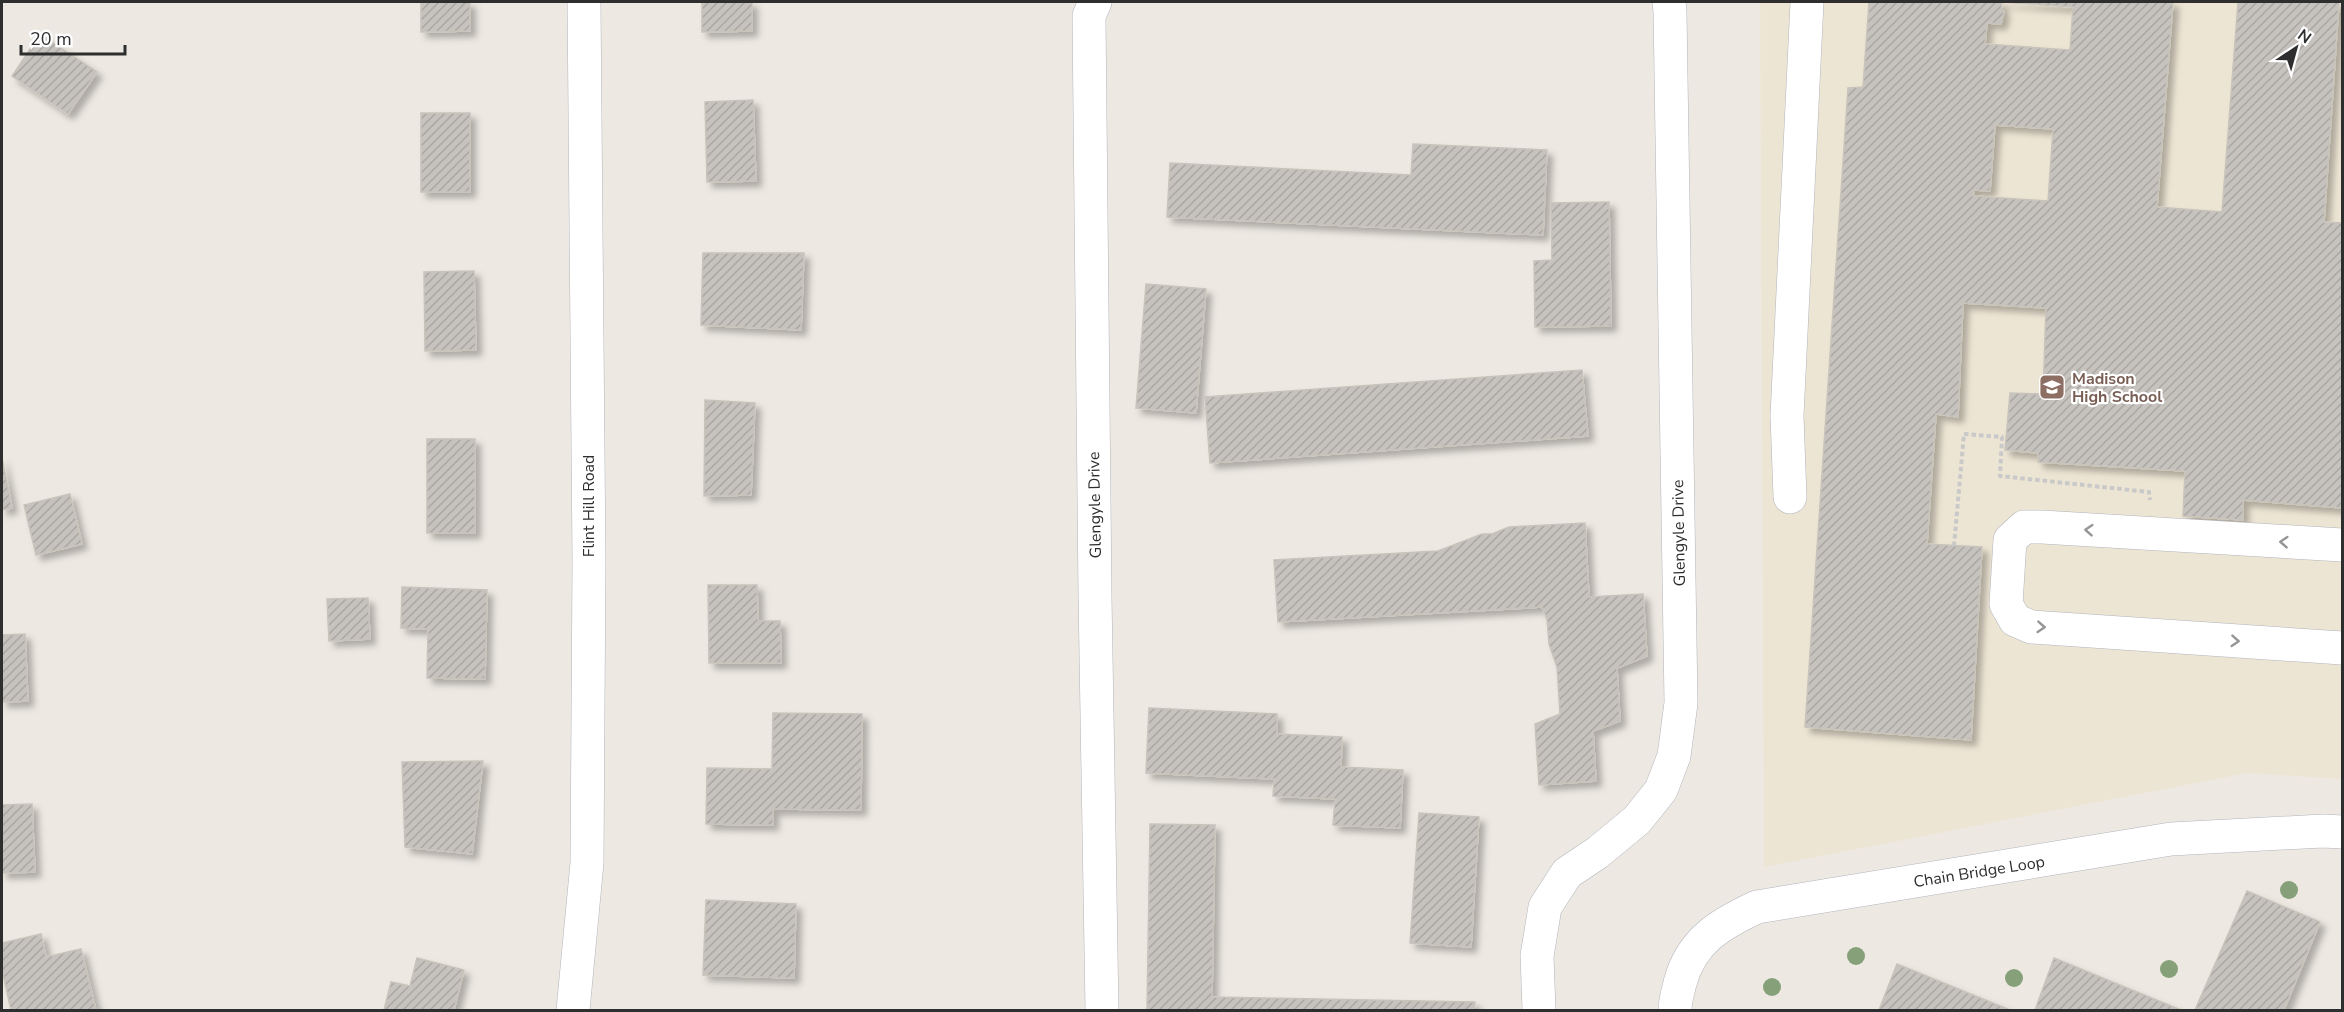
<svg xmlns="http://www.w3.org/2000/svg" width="2344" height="1012" font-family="'Nunito Sans',sans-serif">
<defs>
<pattern id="building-hatch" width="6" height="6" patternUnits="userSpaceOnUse" patternTransform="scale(1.5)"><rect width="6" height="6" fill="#c6c2be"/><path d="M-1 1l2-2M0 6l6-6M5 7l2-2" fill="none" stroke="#aaa7a4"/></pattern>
<filter id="shadow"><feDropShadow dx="5.5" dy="5.5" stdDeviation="3" flood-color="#0004"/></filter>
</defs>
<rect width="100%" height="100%" fill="#ede9e2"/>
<path fill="#ede5d4" d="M1760 2H2342V779L2247 773 1764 867Z"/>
<path fill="url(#building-hatch)" stroke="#c9c4bb" stroke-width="1.5" fill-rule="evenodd" filter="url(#shadow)" d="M421 2H470V31L421 32Z
M702 2H752V31L702 32Z
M1869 2H2173L2157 207 2222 212 2238 2H2339L2324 222 2342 223V508L2243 500V520L2183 516 2185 471 2038 462V453L2005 450 2010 393 2043 394 2046 308 1963 303 1958 417 1936 414 1927 544 1982 547 1971 740 1805 727 1848 88 1863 87ZM2002 2 2073 7 2070 50 1985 44 1987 23 2001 24 2004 11H2001ZM1995 125 2053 129 2048 201 1973 196 1974 190 1990 191Z
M40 34 97 72 68 114 12 76Z
M753 100 756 181 707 182 705 102Z
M421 113H470V192H421Z
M1413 144 1547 150 1543 235 1167 217 1170 163 1411 175Z
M1609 202 1611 326 1535 327 1534 261 1552 260 1551 203Z
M703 253H804L801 330 701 325Z
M474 271 476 350 425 351 424 272Z
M1146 284 1206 289 1196 413 1136 408Z
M1582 370 1588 436 1210 463 1205 397Z
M705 400 755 403 751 495 704 496Z
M427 439H475V533H427Z
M2 458 12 508 2 510Z
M70 494 82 544 36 555 24 505Z
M1585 523 1589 597 1643 594 1647 656 1617 668 1620 721 1593 731 1596 781 1539 785 1535 724 1560 714 1557 667 1549 644 1547 619 1542 607 1278 622 1274 560 1438 551 1482 534H1492L1509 527Z
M708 585H757L758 621H780L781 663H709Z
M402 587 487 590 485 679 427 678 428 629 401 628Z
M368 598 370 639 329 641 327 599Z
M25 634 28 701 2 702V635Z
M1149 708 1277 714V734L1342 737 1341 767 1403 770 1400 828 1333 825 1335 799 1273 796 1274 779 1146 773Z
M773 713 862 714 861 810 773 809V825L706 824 707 768 772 769Z
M483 761 472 854 405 847 402 762Z
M32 804 35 872 2 873V805Z
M1419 813 1479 817 1471 947 1410 943Z
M1150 824 1215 825 1212 997 1475 1002 1474 1010H1147Z
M2247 891 2320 922 2284 1010H2195Z
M706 900 796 904 794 978 703 975Z
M41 934 46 957 81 949 96 1010H11L2 970V943Z
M417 958 464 970 454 1010H384L391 982 410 986Z
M2054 958 2132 990 2181 1010H2035Z
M1897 964 2010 1010H1879Z"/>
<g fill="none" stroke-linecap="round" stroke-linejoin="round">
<defs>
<path id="minor" d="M1095 2 1089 16 1095 596 1102 1010
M1790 497 1787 416 1807 2
M2342 545 2042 527H2024L2010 540 2006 604 2015 620 2031 627 2342 648
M573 1010 587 863 589 561 584 2
M1539 1010 1537 956 1545 907 1567 873 1597 853 1637 820 1661 790 1674 756 1681 703 1670 12 1669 2
M1675 1010C1675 1001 1678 992 1680 983 1691 941 1720 924 1757 907L2171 839 2323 831 2342 832"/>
</defs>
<use href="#minor" stroke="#b2b4bc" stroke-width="34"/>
<path stroke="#c9c9c9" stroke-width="4" stroke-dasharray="4.5 3" stroke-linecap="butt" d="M1954 546 1964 434 2002 437 2000 476 2149 492 2150 500"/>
<use href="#minor" stroke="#fff" stroke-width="33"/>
</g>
<g fill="#86a079">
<circle cx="2289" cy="890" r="9"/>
<circle cx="1856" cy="956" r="9"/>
<circle cx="2169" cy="969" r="9"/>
<circle cx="2014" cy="978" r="9"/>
<circle cx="1772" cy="987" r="9"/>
</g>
<defs><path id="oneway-chevron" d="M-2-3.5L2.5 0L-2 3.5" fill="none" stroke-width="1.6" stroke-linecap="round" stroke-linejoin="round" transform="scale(1.5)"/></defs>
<g stroke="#969696">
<use href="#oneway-chevron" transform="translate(2089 530) rotate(-176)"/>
<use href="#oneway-chevron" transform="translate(2284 542) rotate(-176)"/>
<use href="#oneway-chevron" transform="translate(2041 627) rotate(4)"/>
<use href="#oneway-chevron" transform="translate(2235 641) rotate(4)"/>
</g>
<defs>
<symbol id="school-square" viewBox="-11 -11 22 22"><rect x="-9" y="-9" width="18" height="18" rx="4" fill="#8d6e63" stroke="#fff"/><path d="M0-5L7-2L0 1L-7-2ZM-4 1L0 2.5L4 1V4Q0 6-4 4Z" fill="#fff"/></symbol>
</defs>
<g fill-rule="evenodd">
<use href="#school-square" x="2037" y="372" width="30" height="30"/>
</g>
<g text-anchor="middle" stroke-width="4.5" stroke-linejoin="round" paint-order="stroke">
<g font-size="16" font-weight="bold" fill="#785e54" stroke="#fff" text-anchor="start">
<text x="2072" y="384">Madison<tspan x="2072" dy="18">High School</tspan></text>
</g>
<g font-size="16" fill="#2e2e2e" stroke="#fff">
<text transform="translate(1094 505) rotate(-91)" y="6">Glengyle Drive</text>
<text transform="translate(588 506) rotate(-90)" y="6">Flint Hill Road</text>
<text transform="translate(1678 533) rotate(-91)" y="6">Glengyle Drive</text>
<text transform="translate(1979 871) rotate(-9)" y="6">Chain Bridge Loop</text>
</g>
</g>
<rect width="2344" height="1012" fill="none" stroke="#2e2e2e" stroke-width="6"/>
<g transform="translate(2296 48) rotate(36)" stroke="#ffffff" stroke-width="4.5" paint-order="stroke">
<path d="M0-4.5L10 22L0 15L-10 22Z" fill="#2e2e2e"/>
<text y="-9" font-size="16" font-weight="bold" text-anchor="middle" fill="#2e2e2e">N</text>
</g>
<path d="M21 45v9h104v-9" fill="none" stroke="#2e2e2e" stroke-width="3"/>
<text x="30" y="45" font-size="18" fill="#2e2e2e" stroke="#ffffff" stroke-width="4.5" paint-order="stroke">20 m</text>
</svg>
